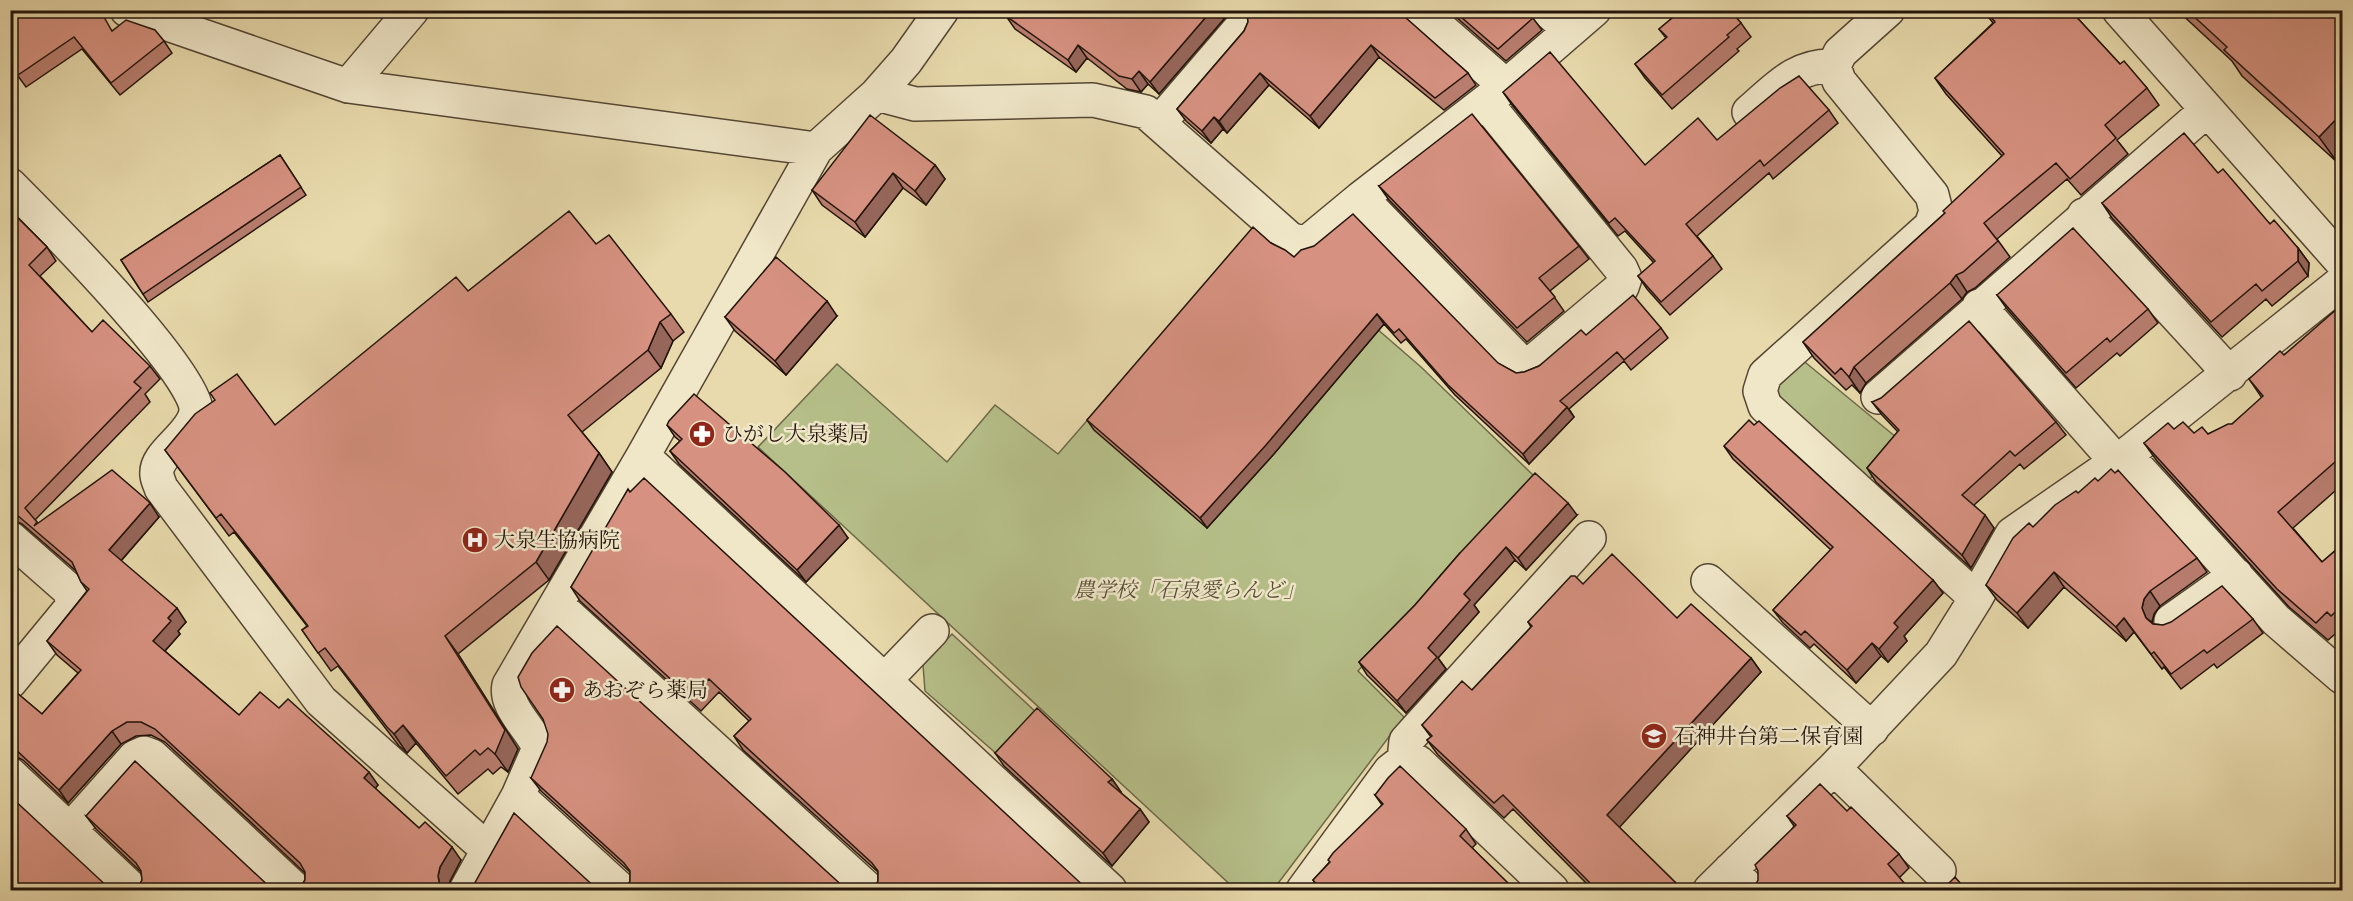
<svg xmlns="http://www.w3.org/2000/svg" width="2353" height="901" font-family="'Old Standard TT','Noto Serif JP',serif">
<rect width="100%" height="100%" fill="#e8daac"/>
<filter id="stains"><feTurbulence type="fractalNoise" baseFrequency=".00333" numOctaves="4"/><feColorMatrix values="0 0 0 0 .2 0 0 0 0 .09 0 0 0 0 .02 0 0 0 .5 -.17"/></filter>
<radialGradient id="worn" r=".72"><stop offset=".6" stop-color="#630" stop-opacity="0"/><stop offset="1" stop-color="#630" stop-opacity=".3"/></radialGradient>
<path fill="#b6bf89" stroke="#6c6a4a" stroke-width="1.5" d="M1257 225 1421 367 1533 475 1358 671 1404 717 1273 890H1236L758 447 837 364 947 462 995 405 1058 454Z
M1800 358 1902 442 1867 482 1778 401 1776 380Z
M952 634 1039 715 999 756 925 691 923 665Z"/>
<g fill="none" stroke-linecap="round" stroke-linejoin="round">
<defs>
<path id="minor" d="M127 10 348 86 816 149
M1419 10 1506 86
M1547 10 1570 30
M1888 10 1840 53 1834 66 1839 81 1932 195 1936 211 1931 226 1765 375 1760 391 1765 406 1976 598
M2119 10 2342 262
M348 86 412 10
M877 94 915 104 1093 100 1146 112 1290 239 1299 242 1309 241 1361 198 1506 86 1594 10
M1749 112C1776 89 1796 64 1834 66
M1159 123 1238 31
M10 185C43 218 197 373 196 410 195 435 154 453 157 475 157 479 160 484 161 488L321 701 488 850
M1361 198 1518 360 1525 364 1534 361 1622 287 1625 278 1621 269 1486 103
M2084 215 2230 374
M1979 306 2115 460
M1878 397 2207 110
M2126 455 2276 620 2342 677
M643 456 1110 890
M10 538 69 590 72 599 71 608 10 682
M1708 581 1872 729
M557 605 869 890
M2171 621 2236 575
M884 681 932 631
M1404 760 1406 741 1589 538
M1834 768 1939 871
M10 774 133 890
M518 796 621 890
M69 831 135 757 144 753 152 756 296 890
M1730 870 1750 890
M466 890 518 796 539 748C531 728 504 707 509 685L643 456 816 149 877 94 906 61 942 10
M1303 890 1390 771 1404 760 1418 762 1552 890
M1710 890 1834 768 1941 654 1976 598 2012 534 2126 455 2342 282"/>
</defs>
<use href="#minor" stroke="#544633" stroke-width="36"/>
<use href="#minor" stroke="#f0e7c9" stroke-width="33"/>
</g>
<path fill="#b87d6e" stroke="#23140b" stroke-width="1.5" d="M10 10 164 41 172 53 120 95 82 49 26 87 10 65Z
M1011 10H1401V14L1468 73 1476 85 1444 110 1379 57 1319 128 1269 85 1227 133 1223 129 1211 143 1186 121 1177 109 1244 31 1248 22 1247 15 1241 13 1231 14 1224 19 1159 94 1148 84 1141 92 1127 89 1087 58 1076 72 1015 29 1006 16Z
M1448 10H1529V13L1542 30 1506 61Z
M1674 10H1730L1741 23 1751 37 1737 49 1739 51 1672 109 1645 78 1635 64 1666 38 1659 29 1677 14Z
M1983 10H2070L2120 64 2147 88 2159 105 2117 140 2128 154 2081 195 2067 179 1997 239 2010 257 1975 288 1967 292 1962 299 1866 383 1860 393 1852 385 1846 390 1814 358 1803 342 1945 213 2002 156 1946 94 1935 78 1993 23Z
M2177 10H2343V157L2337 162 2242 76 2232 61Z
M1503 92 1645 165 1717 140 1829 110 1838 123 1773 179 1769 173 1697 236 1713 256 1722 269 1670 315 1647 289 1638 276 1654 263 1625 231 1618 236 1512 105Z
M280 155 306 195 148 302 121 260Z
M935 165 945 179 926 205 903 188 865 237 822 205 812 190Z
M2218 173 2270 224 2298 248 2309 263 2308 276 2272 306 2266 299 2222 337 2112 218 2102 203Z
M1379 186 1579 246 1589 259 1550 291 1564 311 1527 342 1389 200Z
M10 210 47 247 56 261 40 276 92 332 150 366 160 379 145 394 150 402 35 520 38 523 159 517 121 561 186 622 178 631 180 634 165 651 239 715 279 708 378 785 375 788 419 828 461 860 450 881 448 891H298L305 880V873L165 742 151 735 136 736 121 744 68 803 23 760 15 756H10V687L42 714 78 673 57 655 47 641 87 591 81 582 76 571 22 524 13 520H10Z
M1271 243 1294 257 1516 373 1524 372 1539 366 1586 335 1661 328 1668 338 1631 370 1624 361 1569 409 1574 417 1529 464 1455 395 1406 339 1401 343 1384 324 1273 455 1207 528 1094 430 1087 420Z
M596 244 671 314 684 332 673 341 661 368 582 432 599 453 612 472 549 580 458 654 518 749 508 772 501 767 493 774 488 769 458 794 416 743 407 753 399 746 338 666 331 671 302 630 307 626 270 578 234 532 229 536 165 450 275 425 468 291Z
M1997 295 2148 309 2158 323 2120 356 2117 353 2076 388 2007 309Z
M2343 314V484L2293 528 2322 562 2343 544V633L2340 630 2328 640 2289 607 2157 461 2144 443 2174 429 2194 433 2208 434 2232 424 2262 398 2249 379Z
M837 316 786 375 735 331 725 317Z
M1872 402 2056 422 2066 435 2024 469 2020 464 1974 505 1994 528 1971 568 1876 482 1867 468 1898 432 1882 415Z
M667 425 848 538 806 582 679 464 670 451 680 441 675 437Z
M1724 446 1933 580 1943 593 1904 636 1907 641 1888 662 1881 656 1856 683 1814 644 1810 648 1783 623 1773 610 1831 550 1733 459Z
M2098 481 2197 558 2207 572 2160 606 2154 614 2152 622 2153 624 2163 625 2253 619 2263 633 2217 668 2214 664 2181 689 2164 667 2162 669 2134 632 2126 641 2064 587 2028 628 1997 600 1986 585 2033 527 2078 493Z
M630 492 1088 891H871L873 890 878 881V872L743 750 734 736 749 721 719 692 701 711 580 601 571 587Z
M1577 515 1526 570 1515 560 1474 605 1479 612 1438 658 1446 669 1406 713 1367 675 1359 662 1415 605 1460 553Z
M1583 584 1677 618 1751 658 1761 672 1619 827 1684 891 1589 886 1513 809 1504 818 1438 755 1427 740 1431 737 1422 725 1472 690 1531 627 1528 622Z
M995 753 1112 779 1121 792H1120L1140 809 1149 822 1112 866 1004 766Z
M531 778 847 890H625L630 881V872L541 791Z
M1375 795 1466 829 1476 844 1472 848 1512 887 1515 891H1320L1313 880 1382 805Z
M1847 811 1899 854 1909 868 1900 877 1754 888 1794 826 1787 816Z
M86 816 274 891 137 890 142 880 141 872 96 829Z"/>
<path fill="#96665a" stroke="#23140b" stroke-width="1.5" d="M1212 10H1218L1224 19 1159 94 1150 82Z
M1078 45 1087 58 1076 72 1068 60Z
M1371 45 1379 57 1319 128 1310 116Z
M1139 71 1148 84 1141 92 1132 79Z
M1260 73 1269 85 1227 133 1219 121Z
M2343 112V157L2337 162 2319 137Z
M1214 117 1223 129 1211 143 1202 131Z
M935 165 945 179 926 205 915 191Z
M893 173 903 188 865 237 855 222Z
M2298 248 2309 263 2308 276 2298 261Z
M1956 275 1967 292 1962 299 1950 283Z
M827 301 837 316 786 375 775 361Z
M1377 314 1384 324 1273 455 1207 528 1200 518Z
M660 322 673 341 661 368 648 350Z
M1854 367 1866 383 1860 393 1849 377Z
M1567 407 1574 417 1529 464 1523 454Z
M599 453 612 472 549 580 536 562Z
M150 503 159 517 118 564 109 550Z
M1568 503 1577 515 1526 570 1518 558Z
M1985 515 1994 528 1971 568 1962 555Z
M839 525 848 538 806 582 797 570Z
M1506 547 1515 560 1474 605 1479 612 1438 658 1446 669 1406 713 1397 701 1428 648 1464 594Z
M10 559 18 570 10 580Z
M2054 572 2064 587 2028 628 2017 613Z
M1933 580 1943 593 1904 636 1907 641 1888 662 1879 649 1894 623Z
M2150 591 2160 606 2154 614 2152 622 2146 618 2142 608 2144 599Z
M177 608 186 622 178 631 180 634 162 654 153 641 168 618Z
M2124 618 2134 632 2126 641 2116 627Z
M445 636 458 654 518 749 508 772 495 754Z
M1872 643 1881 656 1856 683 1847 670Z
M1751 658 1761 672 1617 830 1607 815Z
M403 725 416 743 407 753 394 734Z
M112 731 121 744 68 803 59 790Z
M369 772 378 785 373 791 364 778Z
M1112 779 1121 792 1118 795 1108 782Z
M1140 809 1149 822 1112 866 1103 853Z
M452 847 461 860 450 881 448 891H444L440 886 438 876 440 867Z
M926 884 931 891H920Z"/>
<path fill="#d69180" stroke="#23140b" stroke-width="1.5" d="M10 10H100L112 31 126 20 155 30 164 41 111 83 74 37 18 75 10 65Z
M1011 10H1212L1150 82 1139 71 1132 79 1119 76 1078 45 1068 60 1006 16Z
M1246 10H1397L1468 73 1435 98 1371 45 1310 116 1260 73 1219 121 1214 117 1202 131 1177 109 1244 31 1248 22 1247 12Z
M1453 10H1527L1533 18 1498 49Z
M1676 10H1730L1741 23 1727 35 1729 37 1662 95 1635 64 1667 37 1659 29 1678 13Z
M1985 10H2070L2120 64 2124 61 2147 88 2105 125 2116 138 2070 179 2056 163 1984 223 1998 241 1963 272 1956 275 1950 283 1854 367 1849 377 1841 368 1835 374 1803 342 1945 213 1943 211 2004 154 1935 78 1995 22Z
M2187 10H2343V112L2319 137 2224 50 2227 47Z
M1550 52 1645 165 1698 118 1717 140 1780 88 1799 76 1829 110 1764 166 1760 160 1686 224 1713 256 1661 302 1638 276 1655 261 1615 218 1609 223 1503 92Z
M1472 114 1579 246 1539 278 1555 297 1517 328 1379 186Z
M870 115 935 165 915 191 893 173 855 222 812 190Z
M2184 133 2218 173 2223 169 2270 224 2274 220 2298 248V261L2262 291 2256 284 2211 322 2102 203Z
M280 155 301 187 143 294 121 260Z
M10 210 47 247 29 265 92 332 103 320 150 366 134 382 141 388 25 508 37 522 34 526 112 470 148 501 150 503 109 550 177 608 168 618 171 621 153 641 239 715 260 692 279 708 288 699 369 772 364 778 419 828 425 822 452 847 440 867 438 876 440 886 445 891H298L305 880V872L300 863 155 729 141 722H127L112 731 59 790 13 747 10 745V687L42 714 81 670 47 641 89 589 81 582 72 562 10 509Z
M569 211 596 244 609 235 671 314 660 322 648 350 568 415 599 453 536 562 445 636 505 730 495 754 488 748 480 755 475 750 446 776 403 725 394 734 387 727 325 648 318 653 302 630 308 626 257 559 221 514 216 518 165 450 195 414 215 400 210 393 237 374 275 425 456 277 468 291Z
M1353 214 1498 363 1516 373 1524 372 1539 366 1581 330 1586 335 1633 295 1661 328 1624 360 1617 352 1560 401 1567 407 1523 454 1448 385 1399 329 1394 333 1377 314 1266 445 1200 518 1087 420 1253 227 1271 243 1285 250 1294 257 1301 250 1314 246Z
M2073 228 2148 309 2110 342 2107 338 2066 373 1997 295Z
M776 257 827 301 775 361 725 317Z
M2338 308 2343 314V455L2278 512 2322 562 2343 544V605L2331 616 2327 612 2316 623 2277 589 2144 443 2168 423 2174 429 2183 422 2194 433 2202 427 2208 434 2228 424H2232L2263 396 2249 379 2280 351 2284 355Z
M1969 321 2056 422 2015 456 2010 451 1962 495 1985 515 1962 555 1867 468 1899 430 1872 402 1881 398Z
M694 394 785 472 839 525 797 570 670 451 682 439 667 425 669 421Z
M1749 420 1754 425 1759 421 1933 580 1894 623 1898 627 1879 649 1872 643 1847 670 1805 631 1801 635 1773 610 1833 547 1724 446Z
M2111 469 2115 473 2118 470 2197 558 2150 591 2144 599 2142 608 2146 618 2153 624 2163 625 2171 622 2222 586 2253 619 2207 653 2204 650 2171 674 2154 652 2151 654 2124 618 2116 627 2054 572 2017 613 1986 585 2013 538 2029 523 2033 527 2055 505 2076 491 2078 493 2095 478 2098 481Z
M1535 473 1568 503 1518 558 1506 547 1464 594 1470 600 1428 648 1437 657 1397 701 1359 662 1415 605 1460 553Z
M644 478 1088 890V891H933L926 884 920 891H871L873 890 878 881V871L872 863 734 736 751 719 709 679 691 698 571 587 628 489 630 492Z
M1612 554 1677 618 1691 604 1751 658 1607 815 1684 891H1588L1586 889 1591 884 1503 795 1494 803 1427 740 1432 736 1422 725 1462 681 1472 690 1532 626 1528 622 1571 576H1575L1583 584Z
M557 626 847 890V891H623L625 890 630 881V871L624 863 531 778 547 742 548 734 543 719 521 687 518 677 532 653Z
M1037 708 1112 779 1108 782 1140 809 1103 853 995 753Z
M135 761 274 891H136L142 880 141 871 136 863 86 816Z
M1400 766 1466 829 1460 836 1512 887 1509 891H1322L1313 880 1330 862 1328 860 1333 853 1383 804 1375 795 1388 778Z
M1820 784 1847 811 1851 807 1899 854 1888 864 1911 891H1750L1754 888 1758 880V871L1755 865 1796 825 1787 816Z
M10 796 111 890V891H10Z
M514 813 599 891H468L473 886Z
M1955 877 1967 891H1941Z
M1722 884 1731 891H1716Z"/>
<defs>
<symbol id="pharmacy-disc" viewBox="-11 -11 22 22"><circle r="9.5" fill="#8f2418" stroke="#f0e7c9"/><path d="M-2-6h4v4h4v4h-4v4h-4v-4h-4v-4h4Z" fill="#fff"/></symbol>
<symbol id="hospital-disc" viewBox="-11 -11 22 22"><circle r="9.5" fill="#8f2418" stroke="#f0e7c9"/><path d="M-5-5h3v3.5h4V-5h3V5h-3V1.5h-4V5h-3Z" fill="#fff"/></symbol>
<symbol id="school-disc" viewBox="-11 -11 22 22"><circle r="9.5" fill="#8f2418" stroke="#f0e7c9"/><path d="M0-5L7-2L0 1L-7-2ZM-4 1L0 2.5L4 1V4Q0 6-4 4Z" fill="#fff"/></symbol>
</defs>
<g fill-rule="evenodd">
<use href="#pharmacy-disc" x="687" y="419" width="30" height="30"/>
<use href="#hospital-disc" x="460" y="525" width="30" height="30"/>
<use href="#pharmacy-disc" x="547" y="675" width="30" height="30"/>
<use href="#school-disc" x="1639" y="721" width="30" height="30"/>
</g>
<g text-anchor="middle" stroke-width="5" stroke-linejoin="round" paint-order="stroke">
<g font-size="21" fill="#23140b" stroke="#f0e7c9" text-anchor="start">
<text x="722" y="441">ひがし大泉薬局</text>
<text x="494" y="547">大泉生協病院</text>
<text x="582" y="697">あおぞら薬局</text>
<text x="1674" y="743">石神井台第二保育園</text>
</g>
<g font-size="21" font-style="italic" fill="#565037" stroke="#f0e7c9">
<text x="1189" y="597">農学校「石泉愛らんど」</text>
</g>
</g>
<rect width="2353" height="901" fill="none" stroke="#e8daac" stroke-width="36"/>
<rect x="12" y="12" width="2329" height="877" fill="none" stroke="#23140b" stroke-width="3"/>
<rect x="18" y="18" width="2317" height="865" fill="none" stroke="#23140b" stroke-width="1.5"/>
<rect width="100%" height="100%" filter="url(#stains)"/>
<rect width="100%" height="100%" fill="url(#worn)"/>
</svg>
